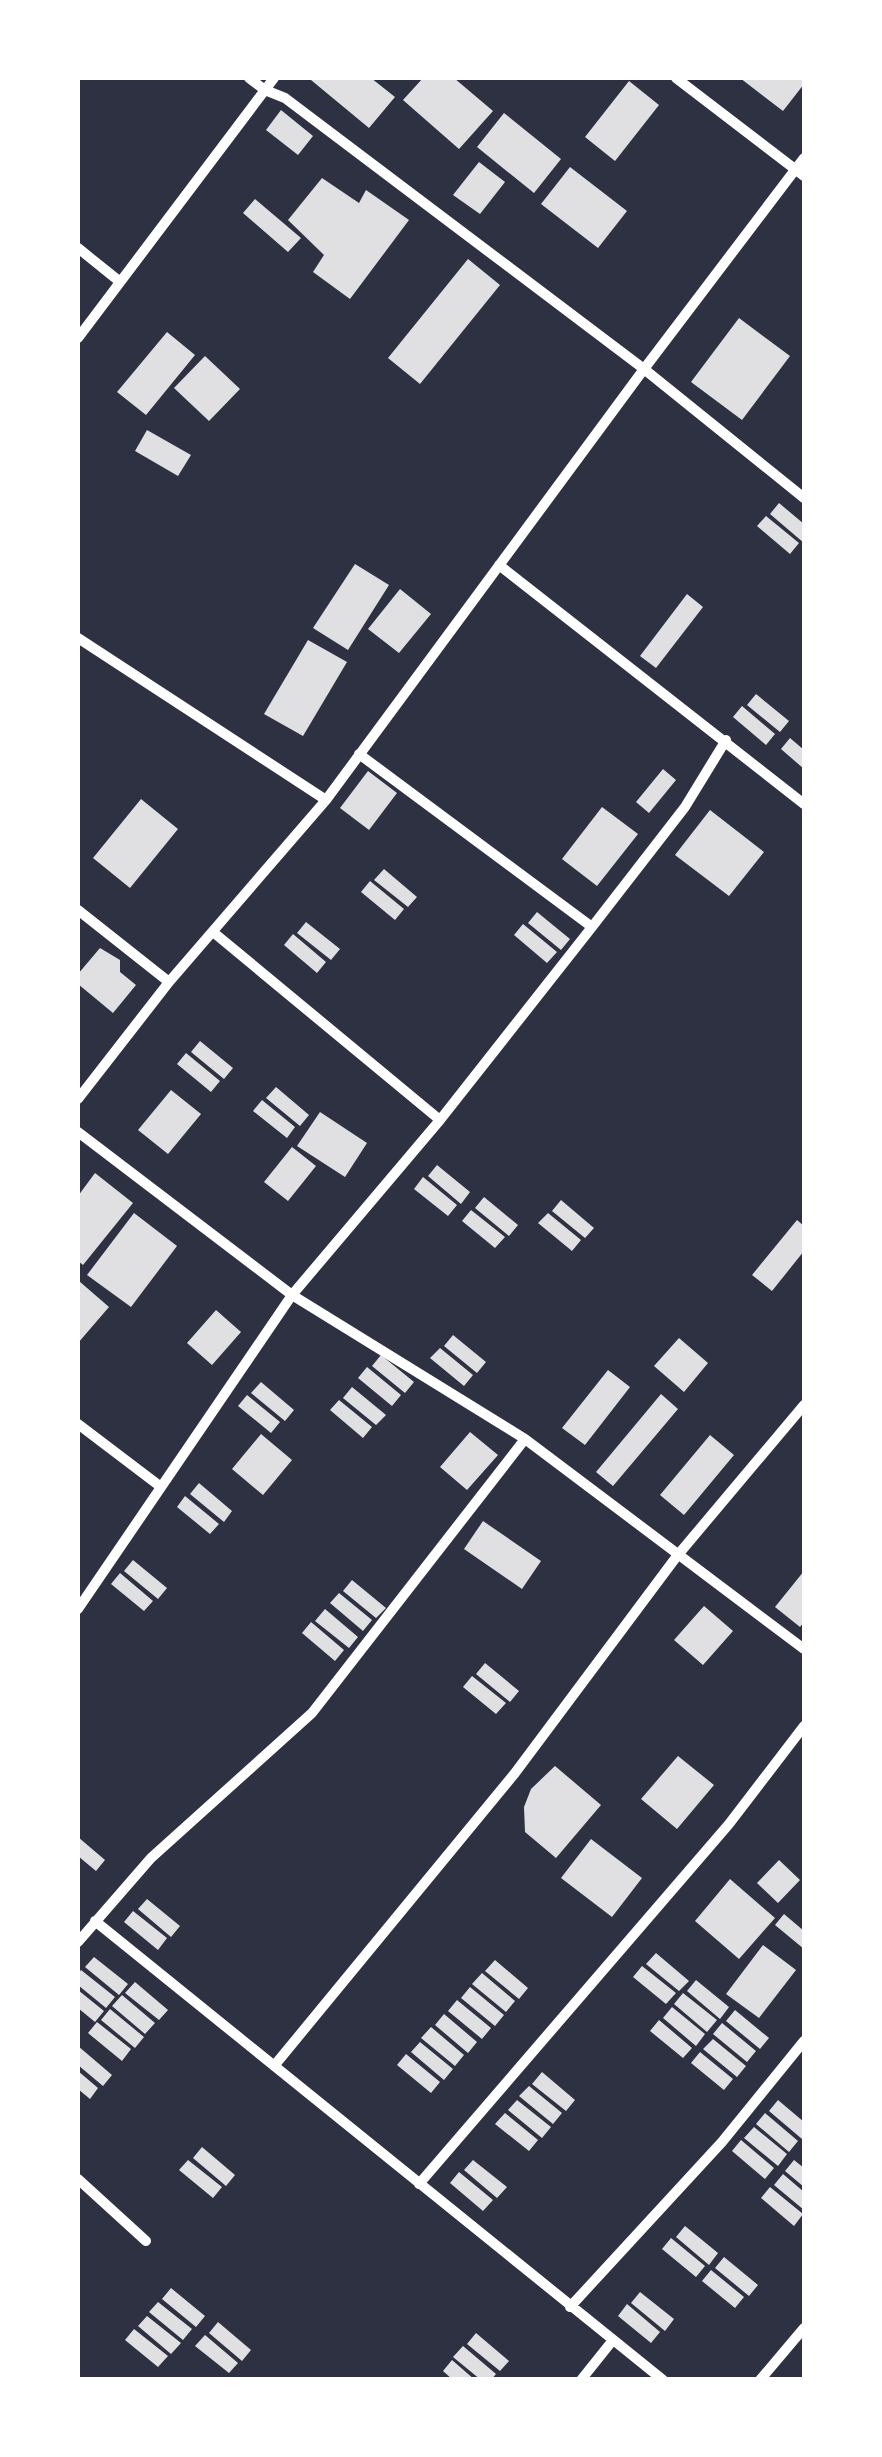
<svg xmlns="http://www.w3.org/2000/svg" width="882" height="2457" font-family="'Playfair Display',serif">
<rect width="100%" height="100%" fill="#2d3142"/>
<path fill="#e0e0e3" d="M314 78H371L395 97 369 128 311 80Z
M423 78H454L493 111 459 149 403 100Z
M740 78H804V84L783 111Z
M629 81 659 105 615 161 585 137Z
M281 110 313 136 298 155 266 130Z
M504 113 561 159 534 193 477 147Z
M479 162 505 182 480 214 453 195Z
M570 167 627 211 598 248 541 204Z
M322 178 359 203 366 190 409 220 350 299 313 272 324 255 288 220Z
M255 199 301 238 288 252 243 213Z
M468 259 500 285 420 384 388 358Z
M739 318 790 356 742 420 691 382Z
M167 332 195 355 146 415 117 392Z
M205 356 240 389 209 421 174 388Z
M147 430 191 455 178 476 135 451Z
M779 503 804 524V543L770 514Z
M766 516 799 543 790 554 757 526Z
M355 564 389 585 348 650 313 628Z
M400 589 431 614 399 653 368 629Z
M687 594 703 607 656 668 640 656Z
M308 640 347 662 303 736 264 714Z
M756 694 789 721 780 732 747 705Z
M742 706 775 734 766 745 733 717Z
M790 738 804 750V769L781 749Z
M663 769 676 780 649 813 636 802Z
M368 771 397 793 369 830 340 808Z
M141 799 178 829 130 888 93 858Z
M602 807 638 834 597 886 562 859Z
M710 810 764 852 729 896 675 855Z
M384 869 417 897 408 907 374 880Z
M370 881 404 909 395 920 361 892Z
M537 912 570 939 561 950 528 923Z
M306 922 340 949 331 960 297 933Z
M523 924 557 952 547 963 514 935Z
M293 934 326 962 317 973 284 945Z
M100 948 120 960V972L136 985 113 1013 78 984V974Z
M200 1041 233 1068 224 1079 191 1052Z
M186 1053 220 1081 211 1092 177 1064Z
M276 1087 309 1115 300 1126 266 1098Z
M171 1090 201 1114 168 1154 138 1130Z
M262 1100 295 1127 287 1138 253 1111Z
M320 1112 367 1143 345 1177 297 1146Z
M292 1147 316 1166 288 1201 264 1182Z
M437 1165 470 1192 461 1204 428 1176Z
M95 1173 133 1203 83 1265 78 1261V1196Z
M423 1177 457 1205 448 1216 414 1189Z
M484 1197 518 1225 509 1236 475 1208Z
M561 1200 594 1228 585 1238 552 1211Z
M471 1210 505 1237 495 1248 462 1221Z
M134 1213 177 1246 131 1307 87 1275Z
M548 1213 581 1240 572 1251 538 1223Z
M797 1220 804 1226V1251L772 1291 752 1275Z
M79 1281 109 1307 78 1343V1283Z
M216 1310 241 1332 212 1365 187 1343Z
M453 1335 486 1362 477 1373 444 1346Z
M679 1338 708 1363 684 1392 654 1366Z
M440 1348 473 1375 464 1386 430 1358Z
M381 1355 414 1382 405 1393 372 1366Z
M367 1367 401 1395 392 1406 358 1378Z
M608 1370 630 1387 585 1445 562 1428Z
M261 1382 294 1410 285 1421 251 1393Z
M352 1387 386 1415 376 1425 343 1398Z
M661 1394 678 1409 613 1486 596 1472Z
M247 1395 280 1422 271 1433 238 1406Z
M339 1400 372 1427 363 1438 330 1410Z
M470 1432 498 1455 467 1490 440 1467Z
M261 1434 292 1460 263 1495 232 1469Z
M710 1435 734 1455 684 1515 660 1495Z
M199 1483 232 1511 224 1522 190 1494Z
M185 1496 219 1524 210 1534 177 1507Z
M483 1521 541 1561 522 1589 464 1549Z
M133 1560 167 1588 158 1599 124 1571Z
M804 1571V1622L800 1627 775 1607Z
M120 1573 153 1601 144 1611 111 1584Z
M352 1580 386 1608 376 1618 343 1591Z
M339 1593 372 1620 363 1631 330 1603Z
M704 1606 733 1631 703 1665 674 1640Z
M325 1609 358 1637 349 1648 315 1621Z
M311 1622 344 1650 335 1661 302 1633Z
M485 1663 519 1691 510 1702 476 1674Z
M472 1676 506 1703 496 1714 463 1687Z
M678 1756 714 1785 677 1829 641 1799Z
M555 1766 601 1805 556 1858 525 1832 524 1807 531 1789Z
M78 1837 105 1860 96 1871 78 1856Z
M591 1839 642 1878 612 1917 561 1878Z
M779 1860 800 1880 778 1903 757 1883Z
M730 1879 775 1918 739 1959 695 1921Z
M147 1899 180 1926 171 1937 138 1909Z
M133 1911 167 1938 158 1950 124 1922Z
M784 1914 804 1931V1949L775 1925Z
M763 1945 796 1970 759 2018 726 1994Z
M656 1953 689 1981 679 1991 646 1964Z
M94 1957 128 1984 119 1995 85 1967Z
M495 1960 528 1988 519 1999 485 1971Z
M642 1966 676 1993 666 2004 633 1977Z
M81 1970 115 1997 106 2008 78 1985V1974Z
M482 1973 515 2001 506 2012 472 1984Z
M696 1980 729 2007 720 2019 687 1991Z
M135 1982 168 2010 159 2020 125 1993Z
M470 1987 504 2015 495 2026 461 1998Z
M78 1990 104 2011 95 2022 78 2008Z
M683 1993 717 2020 707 2032 674 2004Z
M122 1995 155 2023 145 2034 112 2006Z
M457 2000 491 2028 482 2039 448 2011Z
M672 2007 705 2034 696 2046 663 2018Z
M110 2009 144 2037 135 2048 101 2020Z
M735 2010 769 2038 760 2049 726 2021Z
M444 2014 477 2042 468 2053 435 2025Z
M659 2020 692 2048 683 2058 650 2031Z
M97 2022 131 2049 122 2061 88 2033Z
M722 2023 756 2051 747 2062 713 2034Z
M431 2027 464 2055 455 2066 421 2038Z
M713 2039 746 2066 737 2077 703 2049Z
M420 2042 453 2069 444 2080 411 2052Z
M78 2046 112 2075 103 2086 78 2065Z
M700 2052 733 2079 724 2090 691 2063Z
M406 2054 440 2082 431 2093 397 2065Z
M78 2071 98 2088 90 2099 78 2089Z
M542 2072 575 2100 566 2111 532 2084Z
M529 2086 562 2113 553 2124 519 2096Z
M517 2100 551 2127 542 2138 508 2110Z
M778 2100 804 2122 802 2139 769 2111Z
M505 2113 538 2140 529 2151 495 2124Z
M765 2113 798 2141 789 2152 756 2124Z
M754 2127 787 2154 778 2166 744 2138Z
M741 2140 774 2168 765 2179 732 2151Z
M202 2147 235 2175 226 2186 193 2158Z
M188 2160 222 2187 213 2198 179 2170Z
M473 2160 507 2187 497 2198 464 2170Z
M794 2160 804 2168V2187L785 2171Z
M459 2172 493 2200 483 2211 450 2183Z
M783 2174 804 2192V2210L774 2185Z
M770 2187 803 2214 794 2226 761 2198Z
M685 2226 718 2253 709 2265 676 2237Z
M671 2238 705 2266 696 2277 662 2249Z
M724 2257 758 2285 749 2296 715 2268Z
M711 2270 744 2297 735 2308 702 2281Z
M171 2288 205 2316 196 2327 162 2299Z
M640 2292 674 2319 665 2331 631 2303Z
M158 2302 192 2329 183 2340 149 2312Z
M627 2304 660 2332 651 2343 618 2316Z
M147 2316 181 2343 171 2354 138 2326Z
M218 2322 251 2350 242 2361 209 2333Z
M134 2329 168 2356 158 2367 125 2340Z
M476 2333 509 2361 500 2371 467 2344Z
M205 2335 238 2363 229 2373 195 2346Z
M463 2346 496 2374 491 2380H481L453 2357Z
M452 2360 475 2380H453L443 2371Z"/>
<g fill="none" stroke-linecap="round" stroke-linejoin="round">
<path stroke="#fff" stroke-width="10" d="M249 78 265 90 285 98 644 369 804 498
M676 78 804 176
M78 248 119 281
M78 338 274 78
M499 565 804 804
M78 638 326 800
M359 754 592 927
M78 910 169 982
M213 932 440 1120
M78 1099 169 982 326 800 644 369 804 158
M78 1132 292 1295 525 1439 804 1649
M78 1424 161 1487
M78 1609 292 1295 440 1120 592 927 685 807 726 740
M95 1921 663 2380
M78 1942 151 1858 312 1713 525 1439
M274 2066 515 1773 677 1556 804 1405
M78 2179 146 2241
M419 2184 729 1824 804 1726
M570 2307 722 2142 804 2041
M581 2380 613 2340
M760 2380 804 2328"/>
</g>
<rect width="882" height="2457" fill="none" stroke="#ffffff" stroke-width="160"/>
</svg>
